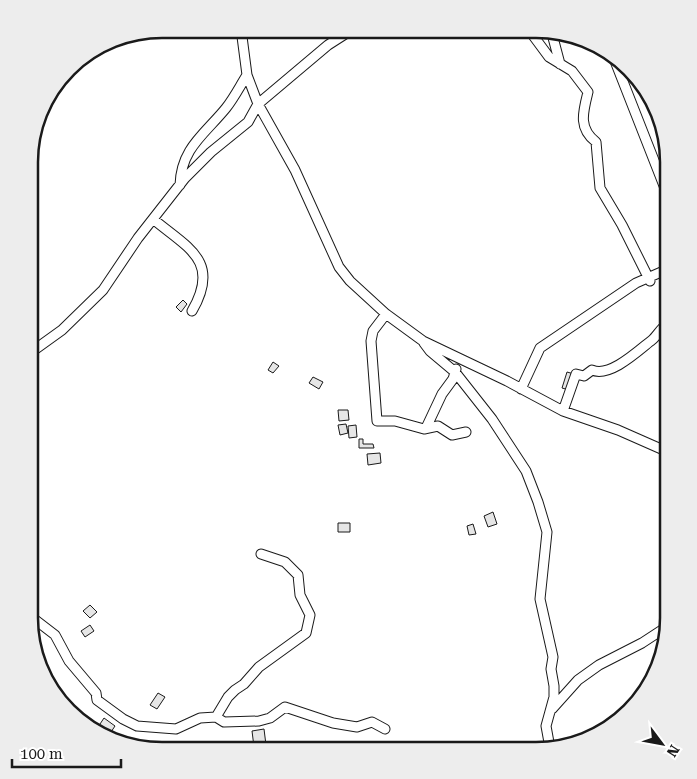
<svg xmlns="http://www.w3.org/2000/svg" width="697" height="779" font-family="'Roboto Serif',serif">
<rect width="100%" height="100%" fill="#fff"/>
<path fill="#e6e6e6" stroke="#1a1a1a" d="M183 300 187 304 181 312 176 307Z
M273 362 279 366 273 373 268 370Z
M567 372 574 374 569 390 562 388Z
M313 377 323 382 319 389 309 383Z
M338 410H348L349 420 339 421Z
M346 424 348 433 340 435 338 425Z
M356 425 357 437 349 438 348 426Z
M359 439H363V444H373L374 448H359Z
M380 453 381 463 368 465 367 454Z
M493 512 497 524 488 527 484 516Z
M338 523H350V532H338Z
M473 524 476 534 469 535 467 526Z
M90 605 97 612 90 618 83 611Z
M90 625 94 631 85 637 81 631Z
M158 693 165 697 157 709 150 705Z
M104 718 115 726 109 735 98 727Z
M264 729 266 745 254 747 252 731Z"/>
<g fill="none" stroke-linecap="round" stroke-linejoin="round">
<defs>
<path id="minor" d="M241 29 247 75 258 104 295 170 339 267 350 281 386 314 423 341 507 381 563 411 618 430 668 452
M529 30 549 57 572 71 588 92C583 112 578 128 596 142L600 188 622 225 650 281
M551 30 560 64
M613 56 668 196
M180 185C181 148 205 134 226 108 234 98 240 86 247 75
M153 219C188 248 221 261 192 311
M386 314 373 331 371 341 377 421H395L424 429 438 426 452 435 466 432
M424 343 430 351 455 372 492 419 526 471 538 502 547 532 540 599 553 657 551 669 554 686V697L546 726 550 748
M30 353 62 330 103 290 138 238 185 178 211 152 248 122 258 104 328 45 353 29
M521 389 540 348 636 283 668 269
M563 411 576 374 584 376 592 370C610 378 639 350 652 340 656 337 661 328 668 323
M426 428 442 394 453 379 456 369
M29 615 55 635 69 661 96 693 97 700 123 719 137 726 176 729 200 718 216 717 228 697 235 690 244 684 259 667 306 633 310 615 300 595 298 575 285 562 261 554
M552 709 578 680 599 665 642 643 668 626
M216 717 224 722 259 721 270 718 285 707 333 723 357 727 372 722 385 729"/>
</defs>
<use href="#minor" stroke="#1a1a1a" stroke-width="11"/>
<use href="#minor" stroke="#fff" stroke-width="9"/>
</g>
<path d="M0 0H697V779H0ZM162 38H536A124 124 0 0 1 660 162V618A124 124 0 0 1 536 742H162A124 124 0 0 1 38 618V162A124 124 0 0 1 162 38Z" fill="#ededed" fill-rule="evenodd"/>
<path fill="none" stroke="#1a1a1a" stroke-width="2.5" d="M162 38H536A124 124 0 0 1 660 162V618A124 124 0 0 1 536 742H162A124 124 0 0 1 38 618V162A124 124 0 0 1 162 38Z"/>
<g transform="translate(662 744) rotate(122)" stroke="#ffffff" stroke-width="4" paint-order="stroke">
<path d="M0-4L9 19L0 12L-9 19Z" fill="#1a1a1a"/>
<text y="-8" font-size="14" font-weight="bold" text-anchor="middle" fill="#1a1a1a">N</text>
</g>
<path d="M12 759v8h109v-8" fill="none" stroke="#1a1a1a" stroke-width="2.5"/>
<text x="20" y="759" font-size="15" fill="#1a1a1a" stroke="#ffffff" stroke-width="4" paint-order="stroke">100 m</text>
</svg>
